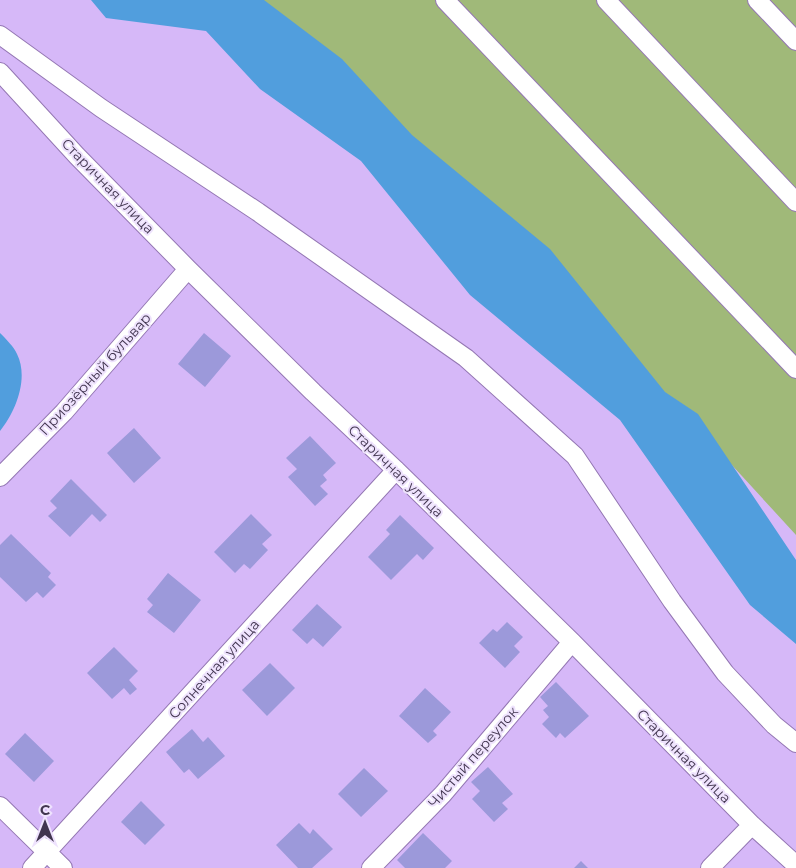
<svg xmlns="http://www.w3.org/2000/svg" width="796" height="868" font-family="Montserrat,sans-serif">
<rect width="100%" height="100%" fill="#d6b8f8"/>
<path fill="#a0b979" d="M247 0H796V535L719 451Z"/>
<path fill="#519edd" d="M91 0H264L342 59 412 135 550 249 665 392 698 414 796 560V644L750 605 620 420 470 295 361 161 260 89 206 31 106 18Z
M0 333C6 339 14 347 17 354 29 378 16 411 0 431Z"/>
<path fill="#9c99da" d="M204 333 231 356 205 387 178 364Z
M134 428 161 458 134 483 107 453Z
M310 436 336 463 323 475 327 480 320 486 328 494 315 506 288 477 297 469 286 458Z
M71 479 107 515 100 522 92 514 70 537 48 516 57 508 50 501Z
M251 514 272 535 262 544 268 550 250 569 244 564 235 573 214 552Z
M400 515 434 548 423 560 417 554 391 580 368 557 390 534 386 530Z
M11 534 51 573 48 577 56 585 43 598 37 592 26 602 0 577V545Z
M168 573 201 600 174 633 147 612 153 605 147 599Z
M317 604 342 627 323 647 313 638 307 644 292 630Z
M507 622 523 637 514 646 520 652 505 668 479 643 493 629 497 632Z
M114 647 138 671 129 680 137 689 130 695 124 688 112 699 87 673Z
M270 663 295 688 267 716 242 690Z
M556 682 589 716 565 738 560 733 556 738 542 724 549 717 543 710 548 706 540 697Z
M425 688 451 712 433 731 437 735 428 743 399 716Z
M192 729 203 742 208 737 225 756 198 779 189 769 184 773 166 752Z
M25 733 54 761 34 782 5 754Z
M488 767 513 794 502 803 508 809 494 822 472 799 480 791 471 782Z
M364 768 388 791 361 817 338 794Z
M141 801 165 825 145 845 121 822Z
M299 823 310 834 313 829 333 849 312 868H298L276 845Z
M423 833 452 861 445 868H405L397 860Z
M581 861 588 868H574Z"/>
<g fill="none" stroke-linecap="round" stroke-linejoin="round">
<defs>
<path id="minor" d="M445 0 796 369
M606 0 796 202
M757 0 796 41
M0 35 101 108 258 212 466 358 575 456 672 601 725 673 774 725 796 743
M0 72 77 156 188 269 313 392 396 470 572 642 752 825 796 865
M0 477 64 412 188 269
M0 806 63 868
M32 868 396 470
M371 868 443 794 572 642
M710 868 752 825"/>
</defs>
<use href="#minor" stroke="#9477b3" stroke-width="20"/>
<use href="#minor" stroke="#fff" stroke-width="18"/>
</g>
<g text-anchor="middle" stroke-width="4" stroke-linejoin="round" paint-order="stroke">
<g font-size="14" fill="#41354f" stroke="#eee2fd">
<text transform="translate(108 186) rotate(46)" y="5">Старичная улица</text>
<text transform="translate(95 374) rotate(-48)" y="5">Приозёрный бульвар</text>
<text transform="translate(396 471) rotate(44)" y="5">Старичная улица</text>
<text transform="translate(214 669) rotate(-48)" y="5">Солнечная улица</text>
<text transform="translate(684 756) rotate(45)" y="5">Старичная улица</text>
<text transform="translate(473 757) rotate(-49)" y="5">Чистый переулок</text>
</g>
</g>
<g transform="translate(45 823)" stroke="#eee2fd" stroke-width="4" paint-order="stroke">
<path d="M0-4L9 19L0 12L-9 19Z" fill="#41354f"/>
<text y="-8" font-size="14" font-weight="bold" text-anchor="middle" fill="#41354f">С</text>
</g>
</svg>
